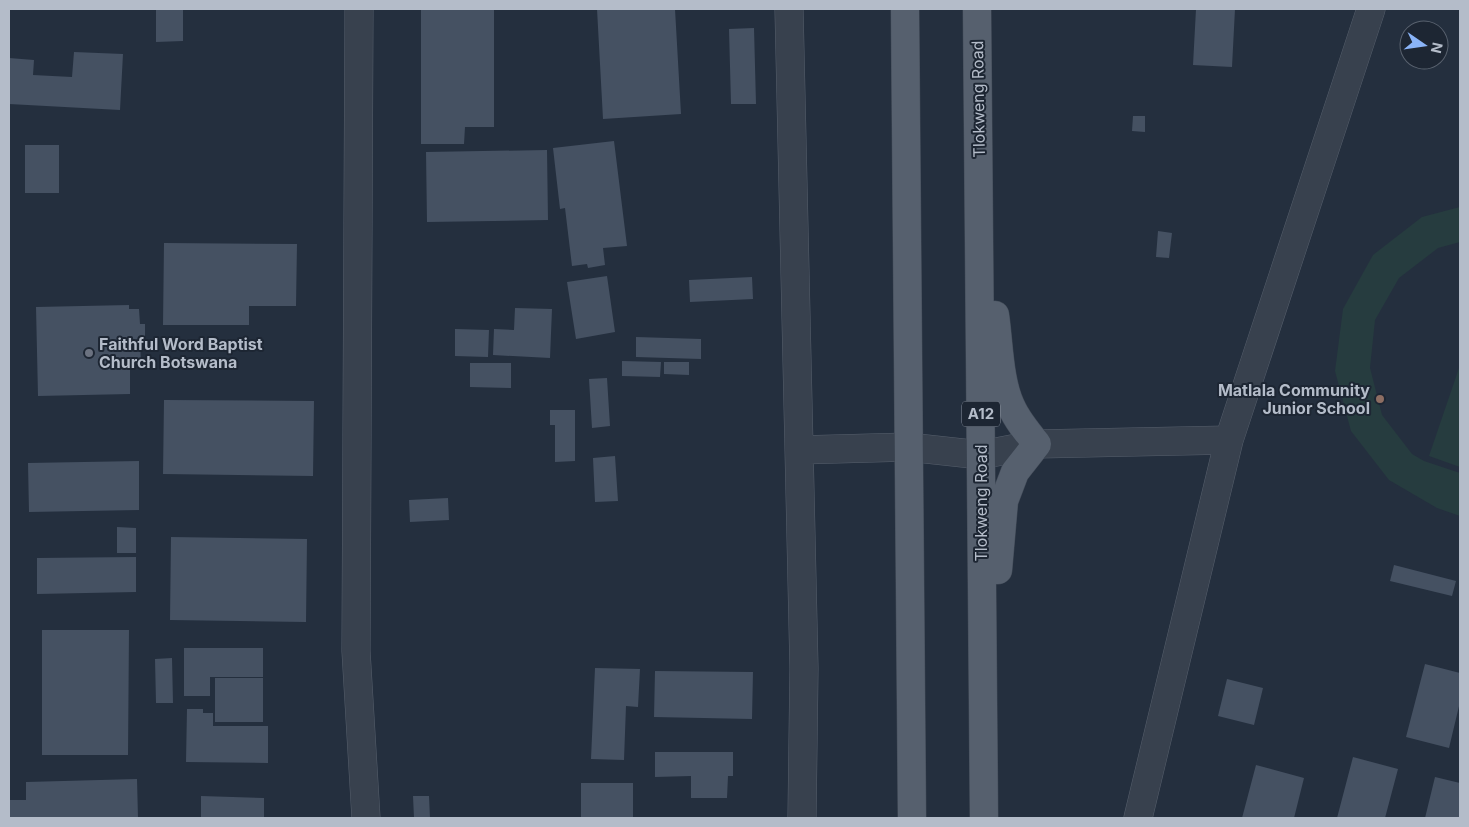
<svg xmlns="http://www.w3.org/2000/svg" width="1469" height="827" font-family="Inter,sans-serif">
<rect width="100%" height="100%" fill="#242f3e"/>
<path fill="#263c3f" d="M1460 207V242L1438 248 1399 278 1375 320 1370 368 1382 415 1412 454 1424 461 1460 473V516L1437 508 1389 480 1351 431 1335 371 1343 309 1373 255 1422 217Z
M1460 365V467L1429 456Z"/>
<path fill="#455162" d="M156 9H183V41L156 42Z
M421 9H494V127H465L464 144H421Z
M597 9H675L681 114 603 119Z
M1196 9H1235L1232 67 1193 65Z
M754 28 756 104H731L729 29Z
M74 52 123 54 120 110 9 104V58L34 60 33 75 72 77Z
M1133 116H1145V132L1132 131Z
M614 141 627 246 603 248 605 265 588 268 587 264 572 266 565 208 560 209 553 148Z
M25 145H59V193H25Z
M547 150 548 220 427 222 426 152Z
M1158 231 1172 233 1169 258 1156 257Z
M164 243 297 244 296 306H249V325H163Z
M607 276 615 332 576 339 567 282Z
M752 277 753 299 690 302 689 280Z
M129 305V309H139L140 324H145V341H140L141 364H130V394L38 396 36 307Z
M515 308 552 309 550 358 493 355 494 329 514 330Z
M455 329 489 330 488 357 455 356Z
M636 337 701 339V359L636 357Z
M622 361 661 362 660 377 622 376Z
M664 362H689V375L664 374Z
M470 363H511V388L470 387Z
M607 378 610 426 592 428 589 379Z
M164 400 314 401 313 476 163 474Z
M550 410H575V461L555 462V425H550Z
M615 456 618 501 595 502 593 458Z
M139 461V510L29 512 28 463Z
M448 498 449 520 410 522 409 500Z
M117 527 136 528V553H117Z
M171 537 307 539 306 622 170 620Z
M136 557V592L37 594V558Z
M1394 565 1456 581 1452 596 1390 581Z
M42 630H129L128 755H42Z
M184 648H263V677H210V696H184Z
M172 658 173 703H156L155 659Z
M1425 664 1460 673V702L1449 748 1406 737Z
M595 668 640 669 638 707 626 706 624 760 591 759Z
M655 671 753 672 752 719 654 717Z
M215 678H263V722H215Z
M1227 679 1263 688 1254 725 1218 716Z
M187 709H203V713H213V726H268V763L186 762Z
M655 752H733V776H728L727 798H691V776L655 777Z
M1353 757 1398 769 1385 818H1337Z
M1256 765 1304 778 1294 818H1242Z
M1435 777 1460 783V818H1425Z
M137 779 138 818H9V800H26V782Z
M581 783H633V818H581Z
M201 796 264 798V818H201Z
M413 796H429L430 818H414Z"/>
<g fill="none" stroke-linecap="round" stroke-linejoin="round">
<defs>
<path id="minor" d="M359 9 356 651 366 818
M789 9 804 668 802 818
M799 450 908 447 981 455 1037 444 1229 440 1371 9
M1138 818 1229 440"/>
<path id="major" d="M905 9 912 818
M977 9 984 818
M995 315C999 342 999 381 1011 406 1017 420 1027 432 1037 444L1015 472 1004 501 998 570"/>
</defs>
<use href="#minor" stroke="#565f6c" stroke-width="29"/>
<use href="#major" stroke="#414a57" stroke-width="29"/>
<use href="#minor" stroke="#38414e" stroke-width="28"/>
<use href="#major" stroke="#56606e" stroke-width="28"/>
</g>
<circle fill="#6b7280" stroke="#1d2633" stroke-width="2" cx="89" cy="353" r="5"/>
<circle fill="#8d6e63" stroke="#1d2633" stroke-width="2" cx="1380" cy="399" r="5"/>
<g text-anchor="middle" stroke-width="4" stroke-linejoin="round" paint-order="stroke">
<rect fill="#1d2633" stroke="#878f9c" stroke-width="1" x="962" y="401.5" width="38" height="25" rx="4"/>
<g font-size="15" font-weight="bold" fill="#b4bcc9">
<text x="981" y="419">A12</text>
</g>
<g font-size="16" fill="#b4bcc9" stroke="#1d2633">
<text transform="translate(978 99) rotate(-91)" y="6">Tlokweng Road</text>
<text transform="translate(981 503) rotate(-90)" y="6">Tlokweng Road</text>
</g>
<g font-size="16" font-weight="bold" fill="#b4bcc9" stroke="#1d2633" text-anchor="start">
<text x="99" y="350">Faithful Word Baptist<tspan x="99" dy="18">Church Botswana</tspan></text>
<text x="1370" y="396" text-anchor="end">Matlala Community<tspan x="1370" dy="18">Junior School</tspan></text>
</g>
</g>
<rect width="1469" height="827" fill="none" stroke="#b4bcc9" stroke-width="20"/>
<g transform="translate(1424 45) rotate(103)"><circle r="24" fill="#1d2633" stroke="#59626f"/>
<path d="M0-4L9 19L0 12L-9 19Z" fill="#8ab4f8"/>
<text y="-8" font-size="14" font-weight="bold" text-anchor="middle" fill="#b4bcc9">N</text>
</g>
</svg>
